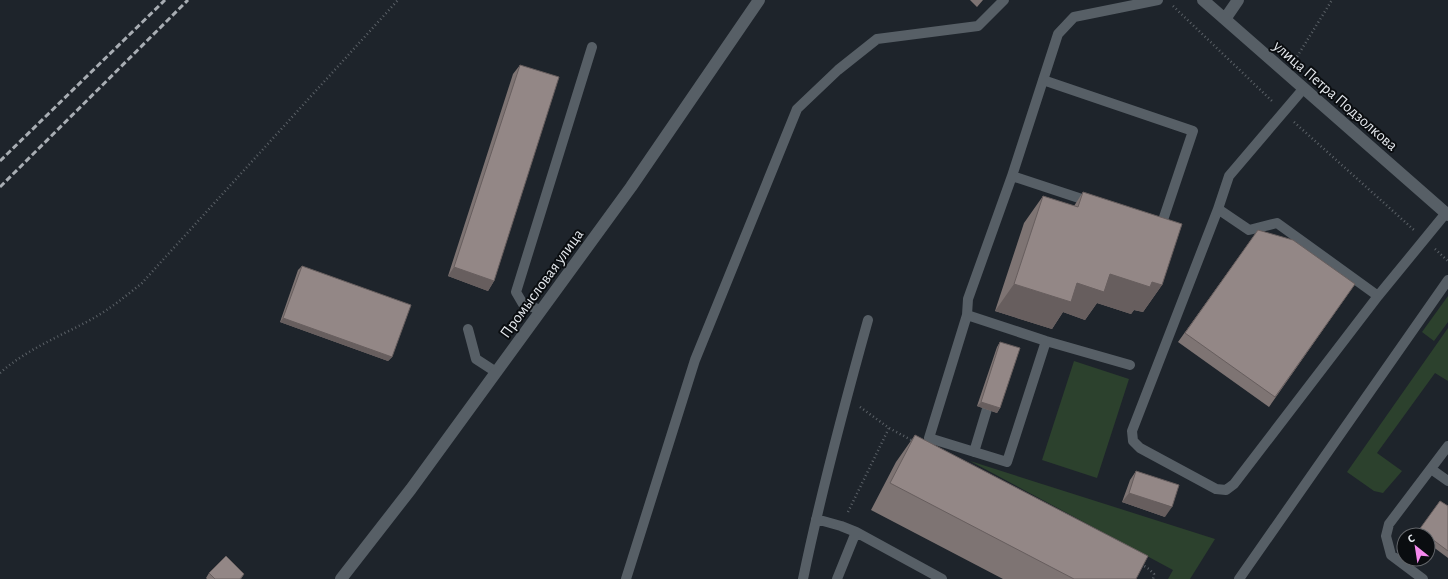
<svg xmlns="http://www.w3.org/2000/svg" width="1448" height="579" font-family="'Alegreya Sans',sans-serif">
<rect width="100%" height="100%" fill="#1e242b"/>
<path fill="#2c412d" d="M1448 296V322L1434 341 1422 332Z
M1448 328V381L1435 373 1377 453 1402 471 1383 493 1374 491 1347 472Z
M1074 361 1129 379 1097 478 1042 460Z
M970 461 1215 539 1190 579H1168L1173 570Z"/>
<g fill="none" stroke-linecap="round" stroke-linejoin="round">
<path stroke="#5c6268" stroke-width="2.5" stroke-dasharray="1 3" stroke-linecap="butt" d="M1173 6 1273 102
M1295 60 1332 0
M1294 122 1414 230
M1435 249 1448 261
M0 373C27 349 61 336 92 319 110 309 126 296 142 283L398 0
M860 407 889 428 913 441
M848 512 889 428
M1141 564 1149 569 1154 574 1153 579"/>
<path stroke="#575f66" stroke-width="10" d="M1043 80 1193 131 1161 226 1155 224
M1304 88 1229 176 1218 209 1132 431 1133 441 1140 448 1216 489 1226 490 1234 484 1378 296
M1012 176 1058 34 1074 17 1158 0
M1091 202 1012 176 968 299 967 315 1046 341 1130 365
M1218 209 1249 230 1277 223 1378 296 1446 213
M541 310 523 304 516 292 592 47
M967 315 929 438 1007 462 1046 341
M468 329 476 359 496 372
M974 452 987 409
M1431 469 1448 481
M816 519 841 526 856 532 942 579
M626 579 695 360 797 109 838 70 877 39 978 26 1004 0
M803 579C821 492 844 406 868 320
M837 579 856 532
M1239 579 1448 280
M1423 579 1391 555 1386 536 1389 524 1448 446"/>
<path stroke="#575f66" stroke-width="12" d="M1203 0 1448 215
M1225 19 1238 0
M341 579 411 489 631 187 759 0"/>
<path stroke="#a8adb3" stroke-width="3" stroke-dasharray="6 3" stroke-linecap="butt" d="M0 161 165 0
M0 187 188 0"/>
</g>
<path fill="#7e7473" d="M970 0H983L977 7Z
M520 65 494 281 488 291 448 276 513 74Z
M1083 192 1162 285 1143 312 1134 310 1131 314 1097 303 1085 320 1063 312 1052 329 995 311 1024 223 1043 196 1074 206Z
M1258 230 1355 284 1269 407 1178 342Z
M302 266 392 357 388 361 280 322 298 270Z
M1000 342V408L997 413 977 406 997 347Z
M915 435 1136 579H1003L871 510 896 462Z
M1136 471 1165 517 1122 502 1130 480Z
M1440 501 1448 506V558L1428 543V535H1416Z
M209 573 244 574 241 579H207L206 578Z"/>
<path fill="#675e5e" d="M454 267 494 281 488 291 448 276Z
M1110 274 1152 282 1162 285 1143 312 1134 310 1131 314 1097 303 1085 320 1063 312 1052 329 995 311 1014 284 1077 283Z
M283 318 392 357 388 361 280 322Z
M981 402 1000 408 997 413 977 406Z
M1129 493 1172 507 1165 517 1122 502Z"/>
<path fill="#938786" stroke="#675e5e" d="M520 65 559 77 494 281 454 267Z
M1083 192 1182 224 1162 285 1152 282 1150 287 1110 274 1104 292 1077 283 1071 302 1014 284 1043 196 1078 207Z
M1258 230 1293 240 1355 284 1275 397 1185 333Z
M302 266 411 305 392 357 283 318Z
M1000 342 1020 348 1000 408 981 402Z
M915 435 1148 556 1136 579H1074L890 483Z
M1136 471 1179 485 1172 507 1129 493Z
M1440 501 1448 506V551L1428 536V535H1426L1419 530Z
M226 556 244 574 240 579H215L209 573Z"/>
<g text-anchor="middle" stroke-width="4" stroke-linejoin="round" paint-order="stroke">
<g font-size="16" fill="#e5e9ee" stroke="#0a0d10">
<text transform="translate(1336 95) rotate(41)" y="6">улица Петра Подзолкова</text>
<text transform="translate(541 283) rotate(-54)" y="6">Промысловая улица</text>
</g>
</g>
<g transform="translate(1416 547) rotate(330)"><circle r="19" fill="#0a0d10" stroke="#626569"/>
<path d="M0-3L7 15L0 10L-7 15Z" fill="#f689ee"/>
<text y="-6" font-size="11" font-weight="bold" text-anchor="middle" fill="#e5e9ee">С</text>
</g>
</svg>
